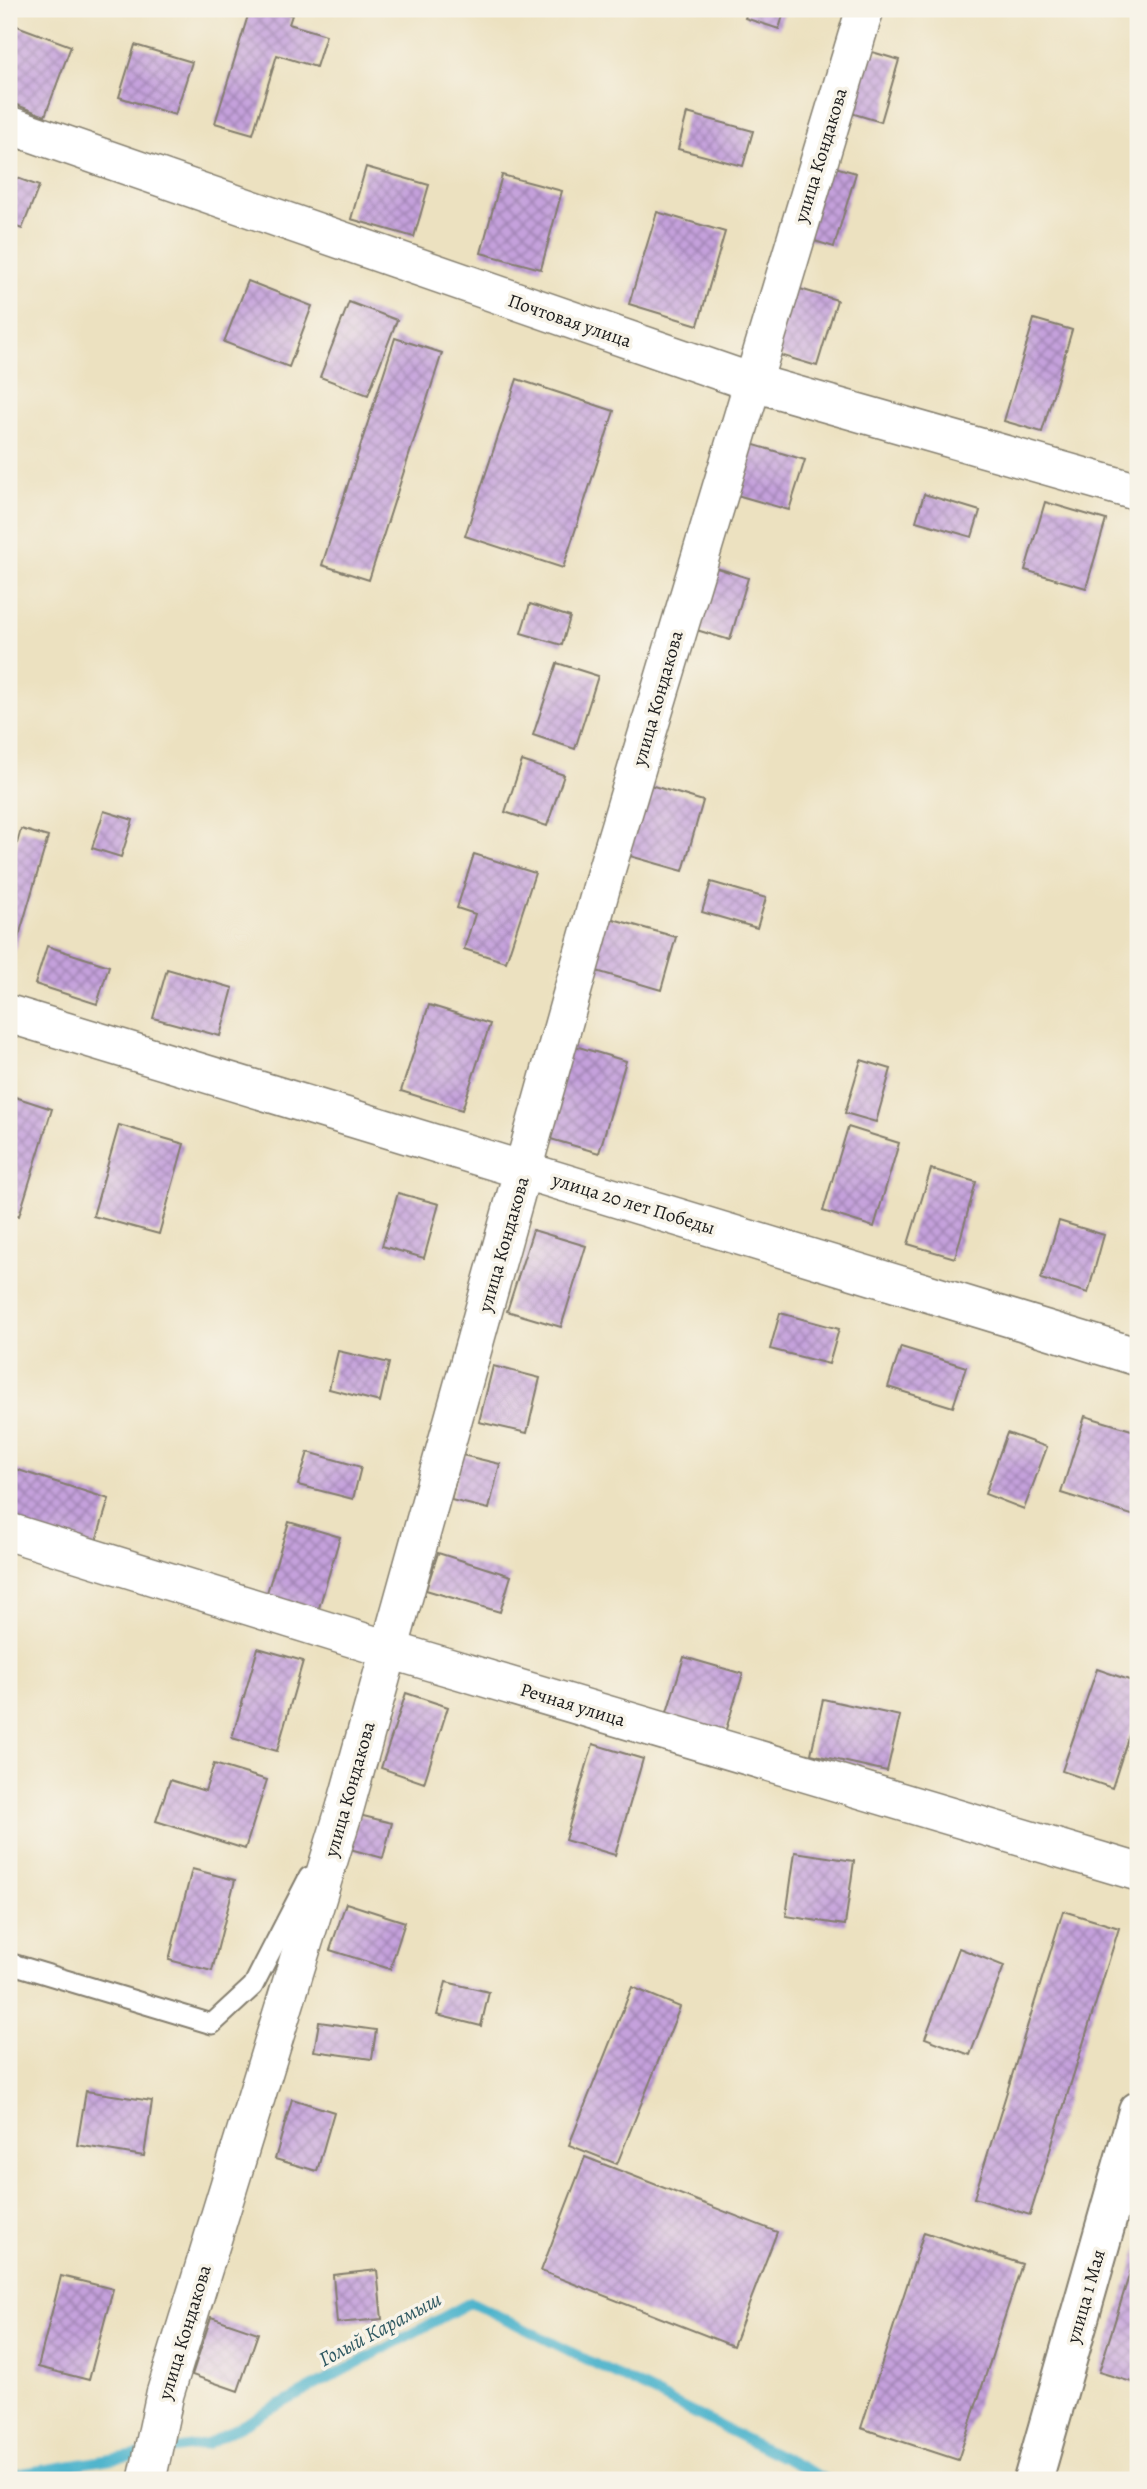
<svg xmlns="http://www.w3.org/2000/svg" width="1147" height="2489" font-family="Alegreya,serif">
<defs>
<pattern id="building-cross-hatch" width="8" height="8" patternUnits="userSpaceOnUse" patternTransform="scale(1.75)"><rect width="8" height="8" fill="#c5a1dc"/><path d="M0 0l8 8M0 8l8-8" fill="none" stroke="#9f82b2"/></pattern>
</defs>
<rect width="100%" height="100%" fill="#f7f3e8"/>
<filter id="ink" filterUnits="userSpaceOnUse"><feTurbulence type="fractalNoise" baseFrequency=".0143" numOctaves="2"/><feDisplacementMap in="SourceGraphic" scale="14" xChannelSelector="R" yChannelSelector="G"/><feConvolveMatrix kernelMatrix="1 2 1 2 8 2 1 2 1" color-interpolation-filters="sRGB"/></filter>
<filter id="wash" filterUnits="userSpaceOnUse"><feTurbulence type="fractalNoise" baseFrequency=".00686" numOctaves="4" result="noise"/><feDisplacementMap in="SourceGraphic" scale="28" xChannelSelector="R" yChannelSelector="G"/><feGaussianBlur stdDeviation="1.57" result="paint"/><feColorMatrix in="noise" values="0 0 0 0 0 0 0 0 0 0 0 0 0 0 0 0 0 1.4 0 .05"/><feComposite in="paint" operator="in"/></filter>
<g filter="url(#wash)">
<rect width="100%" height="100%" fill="#ece1c0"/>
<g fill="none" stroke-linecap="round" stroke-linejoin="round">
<path stroke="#4eb4cc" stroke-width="10" d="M9 2475 207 2444 471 2302 828 2480"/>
</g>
<g id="blocks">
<path fill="url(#building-cross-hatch)" d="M250 9H270L292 15 289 24 326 35 316 67 277 55 253 134 215 123Z
M748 9H785L779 29 745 18Z
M9 23 71 46 45 116 9 102Z
M135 45 192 62 175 115 119 97Z
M849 45 899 60 881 122 831 107Z
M687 113 753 131 743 166 678 149Z
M814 161 856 173 834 247 792 234Z
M366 167 429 185 414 237 351 219Z
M9 175 39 186 22 229 9 224Z
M502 175 562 191 541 269 481 253Z
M657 212 725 232 698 325 629 304Z
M248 281 312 306 289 367 224 342Z
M780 283 837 300 817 366 760 349Z
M349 302 397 320 368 395 320 377Z
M1034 319 1072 330 1042 432 1004 421Z
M395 338 442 353 369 580 322 565Z
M517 379 614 411 563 568 465 536Z
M731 438 805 460 789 510 716 489Z
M924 494 980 511 972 537 916 521Z
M1045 502 1106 520 1086 588 1025 570Z
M701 563 748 578 730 640 683 626Z
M530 604 570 617 562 645 521 633Z
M557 663 598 676 575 749 533 735Z
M522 761 564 775 547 826 505 812Z
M637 781 703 801 683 871 616 852Z
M104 811 133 820 121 857 92 848Z
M21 829 48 837 9 970V872Z
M474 854 535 873 506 962 464 949 475 914 457 908Z
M711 882 766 898 757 928 702 912Z
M599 915 676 937 661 990 583 967Z
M47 946 109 966 97 1004 35 984Z
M167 969 233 988 220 1036 153 1018Z
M429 1005 490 1024 462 1110 401 1091Z
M565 1043 626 1061 599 1153 537 1135Z
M861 1060 891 1069 876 1122 845 1113Z
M9 1095 52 1109 19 1216 9 1212Z
M119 1125 184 1144 159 1234 93 1216Z
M848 1127 899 1143 874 1227 823 1211Z
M931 1169 976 1182 955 1258 908 1244Z
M398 1193 439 1204 424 1258 382 1246Z
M1059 1221 1104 1235 1088 1293 1041 1279Z
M533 1230 586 1246 561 1327 507 1311Z
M780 1313 839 1329 829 1364 770 1349Z
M901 1347 966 1367 953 1407 888 1387Z
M338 1351 389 1363 380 1402 329 1389Z
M493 1366 540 1378 527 1433 479 1422Z
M1085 1416 1138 1432V1517L1061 1493Z
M1007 1433 1047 1447 1024 1509 985 1494Z
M308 1452 361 1467 353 1499 298 1485Z
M462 1455 500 1464 489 1509 451 1500Z
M9 1467 109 1499 93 1551 9 1524Z
M289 1522 340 1537 316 1618 264 1602Z
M438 1553 511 1576 500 1612 426 1590Z
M258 1648 303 1661 277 1751 232 1738Z
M684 1657 743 1674 723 1739 664 1722Z
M1097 1669 1138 1683V1707L1112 1788 1062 1771Z
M406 1693 448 1707 424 1783 381 1768Z
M823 1699 900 1716 887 1771 811 1754Z
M593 1744 643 1759 615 1855 565 1840Z
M214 1764 267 1780 245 1849 156 1821 170 1780 205 1791Z
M359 1815 392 1823 383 1858 350 1849Z
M795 1852 854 1861 845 1925 786 1916Z
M192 1869 235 1880 212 1971 169 1960Z
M346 1903 405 1922 390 1969 330 1950Z
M1063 1911 1119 1928 1030 2215 974 2198Z
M959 1948 1004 1966 970 2055 925 2038Z
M446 1982 489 1992 481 2026 437 2015Z
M632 1987 680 2007 617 2164 569 2145Z
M319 2022 376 2030 372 2059 314 2051Z
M86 2091 152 2101 144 2156 77 2145Z
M292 2099 334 2112 317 2171 275 2159Z
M585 2157 777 2232 733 2346 541 2271Z
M924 2232 1022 2264 958 2460 861 2428Z
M1138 2247V2384L1099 2372Z
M377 2270 382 2319 337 2323 333 2275Z
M61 2276 113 2289 89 2380 38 2367Z
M211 2317 258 2333 238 2391 192 2375Z"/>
</g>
</g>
<g filter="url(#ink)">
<use href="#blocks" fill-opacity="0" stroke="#847e6e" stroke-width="2"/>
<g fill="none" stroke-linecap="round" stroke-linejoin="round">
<defs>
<path id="lane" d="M9 1963 212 2024 253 1986 309 1877"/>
<path id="street" d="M9 125 751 382 1138 492
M9 1014 1138 1357
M9 1532 387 1649 1138 1872
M147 2480 165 2394 345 1808 606 871 865 9"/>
<path id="secondary" d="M1033 2480 1138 2111"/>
</defs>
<use href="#lane" stroke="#847e6e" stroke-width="23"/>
<use href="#street" stroke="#847e6e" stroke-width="40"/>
<use href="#secondary" stroke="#847e6e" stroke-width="42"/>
<use href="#lane" stroke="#fff" stroke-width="19"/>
<use href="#street" stroke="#fff" stroke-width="37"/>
<use href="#secondary" stroke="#fff" stroke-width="38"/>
</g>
</g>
<g text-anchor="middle" stroke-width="7" stroke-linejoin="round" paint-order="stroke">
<g font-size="19" fill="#1c1c1c" stroke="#f7f3e8">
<text transform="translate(820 155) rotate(-73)" y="7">улица Кондакова</text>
<text transform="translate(570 320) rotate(19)" y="7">Почтовая улица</text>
<text transform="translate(657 698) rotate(-74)" y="7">улица Кондакова</text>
<text transform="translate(634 1203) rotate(17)" y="7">улица 20 лет Победы</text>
<text transform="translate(503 1244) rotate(-74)" y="7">улица Кондакова</text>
<text transform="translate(573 1704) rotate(17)" y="7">Речная улица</text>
<text transform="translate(349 1789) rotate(-74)" y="7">улица Кондакова</text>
<text transform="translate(1085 2296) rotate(-74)" y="7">улица 1 Мая</text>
<text transform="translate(184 2332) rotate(-73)" y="7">улица Кондакова</text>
</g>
<g font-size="21" font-style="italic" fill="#305962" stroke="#f7f3e8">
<text transform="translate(380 2329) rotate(-28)" y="7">Голый Карамыш</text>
</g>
</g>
<rect width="1147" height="2489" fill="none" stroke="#f7f3e8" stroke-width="35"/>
</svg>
